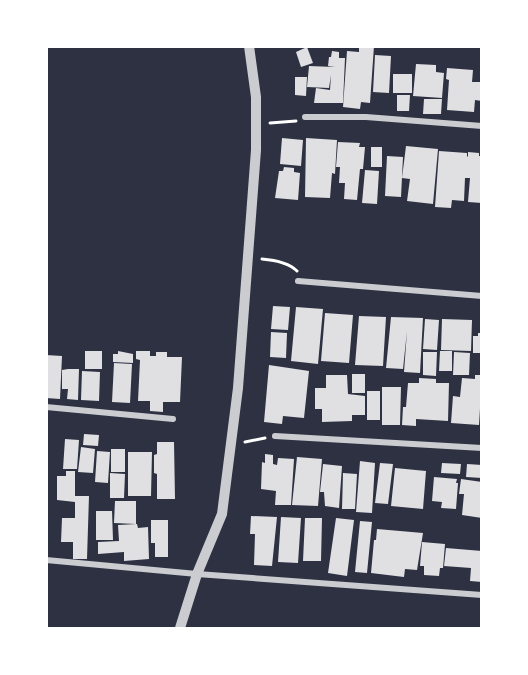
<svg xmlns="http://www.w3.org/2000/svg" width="528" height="675" font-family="'PT Sans',sans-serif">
<rect width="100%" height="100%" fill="#2d3142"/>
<path fill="#e0e0e3" d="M359 46H374L370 103 361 102 360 109 343 107 347 51 359 52Z
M307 47 313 63 301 67 296 52Z
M332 51 339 52V58H345L343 103H314L316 88 330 90 331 75 329 88 307 87 309 66 335 67 328 66 329 57H331Z
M375 55 391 56 389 93 373 92Z
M416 64 436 65V72L444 73 442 98 413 96Z
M447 68 473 70 472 82H482V101L475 100 474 112 447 110 449 80 446 79Z
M393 74H412V93H393Z
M295 77H307L306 96 295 95Z
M397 95H410L409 111H397Z
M424 99H442L441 114H423Z
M282 138 303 140 301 166 280 164Z
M306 138 337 140 335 174 332 173 330 198 305 197Z
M338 142 360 143 359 147H365L363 169H360L357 200 344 199 345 183H339L340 167H336Z
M406 146 438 149 433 204 407 201 410 179 402 178Z
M371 147H382V167H371Z
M439 151 467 153V156L468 157V152L479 153V156H482V203L468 202 470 178H465L464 201 452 200 451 208 435 207Z
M387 156 403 157 401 197 385 196Z
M284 167 294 168V172L300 173 298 200 275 198 279 171H283Z
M365 170 379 171 377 204 362 203Z
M273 306 290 307 288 330 271 329Z
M296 307 323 309 318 364 291 361Z
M325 313 353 315 349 363 321 361Z
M359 316 386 317 383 366 355 365Z
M391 317 423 318 420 373 404 372 407 331 403 369 386 368Z
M425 319 439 320 437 350 423 349Z
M442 319 472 320 471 351 441 350Z
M271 332 287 333 286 358 270 357Z
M478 333H482V353H473V336H478Z
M85 351H102V369H85Z
M118 351 133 354V363L113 362V354H118Z
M136 351H150V356H156V352H167V357H182L180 402H163V412L150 411V401H138L140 360 136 359Z
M440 351H452V371H439Z
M423 352H437L436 376 423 375Z
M454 352 470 353 469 375H453Z
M46 355 62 356 60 399 46 398Z
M114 363 132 364 130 403 112 402Z
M269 365 309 371 304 418 283 416 282 424 264 422Z
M68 369H79L78 400 67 399 68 389H62V370Z
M82 371 100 372 99 401 81 400Z
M352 374H365V393H352Z
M326 375H347L348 394 365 396V415H352V421L322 422V409H315V388H326Z
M475 375H482L479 425 451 423 453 396 460 397 462 378 475 379Z
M419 378 436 379V383H449L448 421 416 419V426L402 425 403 407H406L408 383H419Z
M382 387H401L400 425H382Z
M367 391H380V420H367Z
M84 434 99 435 98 446 83 445Z
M65 439 79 440 77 469H63Z
M157 442H174L175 499H157V474L154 473V455L157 454Z
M81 447 95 449 93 473 78 472Z
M111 449H125V472H111Z
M97 451 110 452 108 483 95 482Z
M128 452H152L151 496H128Z
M265 454 273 455V464L277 465 278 458 294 459 291 505H275L276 491 261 489 262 462 265 463Z
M297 457 322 459 318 506 292 505Z
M360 461 375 463 372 513 356 512Z
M380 463 393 464 388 504 375 503Z
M442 463 461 464 460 474 441 473Z
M323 464 342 466 339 508 325 506 324 492H320Z
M467 464 482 465V478L466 477Z
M395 468 426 471 423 509 391 506Z
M66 471H75V496H89L87 559H73V542H61L62 518H75V502L57 500V476H66Z
M110 473 125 474 124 498H110Z
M343 473 357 474 355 509H342Z
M434 477 457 479 456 483H458L456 509 441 508 442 502 432 501Z
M461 479 482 482V518L462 515 464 494H459Z
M115 501H136V524L114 523Z
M96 511H112L113 540H96Z
M251 516 277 517 272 566 254 565 255 534H250Z
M281 517 301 518 298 563 278 562Z
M305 518H322L321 561H303Z
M336 518 354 520 347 576 328 573Z
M151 520H168V557H155V543H151Z
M360 521 372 522 367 573 355 572Z
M137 524 138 528 148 527 149 559 124 561V552L98 554V542L119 541 118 525Z
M377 529 423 533 417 570 405 569 404 577 371 573 374 540H376Z
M422 542 445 544 443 568H440L439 576 424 575V566H420Z
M446 548 482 551V582L470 581 471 568 444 566Z"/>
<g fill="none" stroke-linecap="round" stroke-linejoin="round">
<path stroke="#fff" stroke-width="3" d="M270 123 296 121
M262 259C274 260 288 262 297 271
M245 442 265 438"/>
<path stroke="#caccd0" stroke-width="6" d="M305 117H366L482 126
M298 281 482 296
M46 407 173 419
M275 436 482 448
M46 560 197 574 482 595"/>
<path stroke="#caccd0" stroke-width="10" d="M180 628 197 574 222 514 238 388 256 150V97L249 46"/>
</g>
<rect width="528" height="675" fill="none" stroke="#ffffff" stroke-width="96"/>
</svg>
